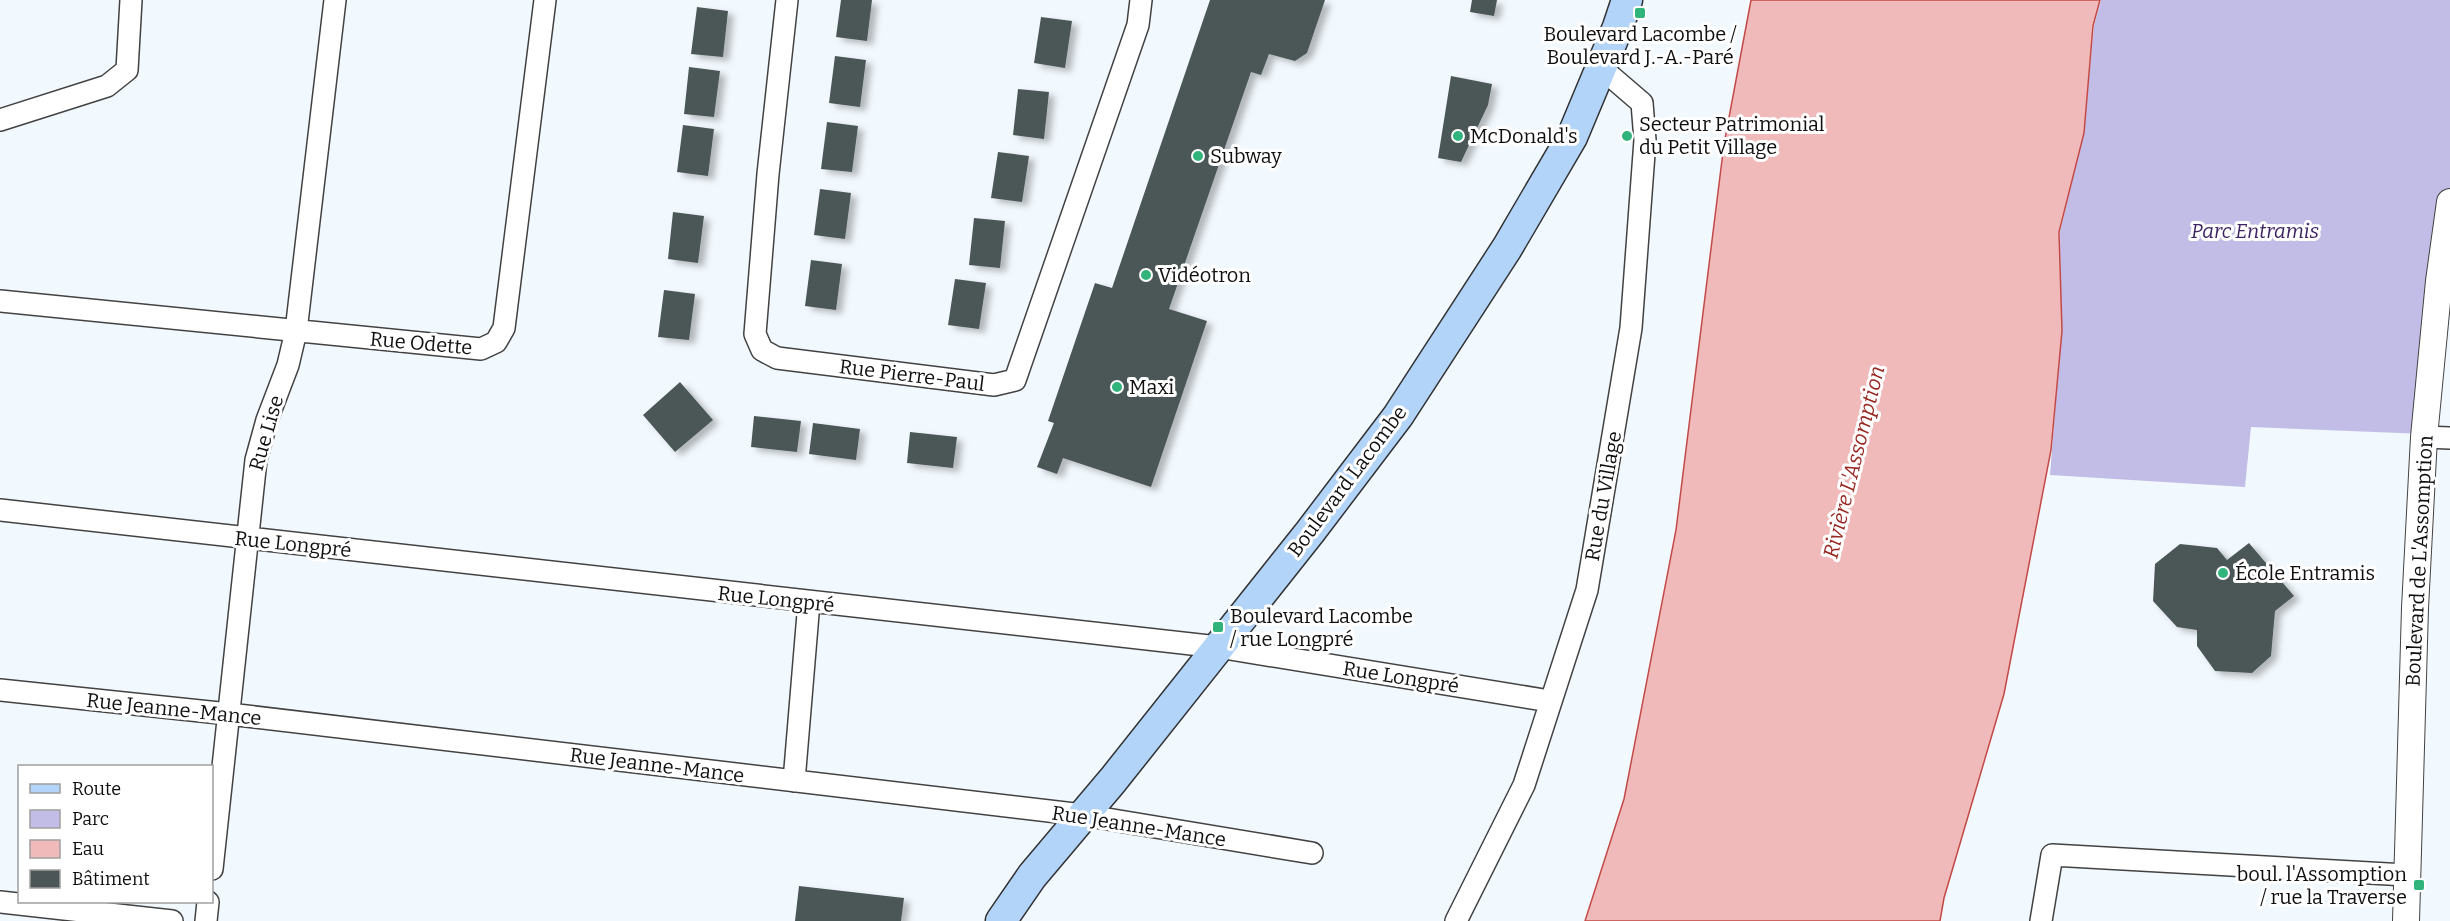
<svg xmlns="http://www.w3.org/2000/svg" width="2450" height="921" font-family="Bitter,serif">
<defs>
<filter id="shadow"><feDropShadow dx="6" dy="4" stdDeviation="3" flood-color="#0004"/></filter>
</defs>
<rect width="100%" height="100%" fill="#f2f9fe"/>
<path fill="#c2bde6" d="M2101 0H2450V201L2425 434 2251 427 2245 487 2050 475 2061 334 2060 232 2084 132 2094 26Z"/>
<path fill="#f1baba" stroke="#c34947" stroke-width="1.5" d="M1751 0H2100L2093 26 2084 133 2059 232 2062 331 2051 450 2004 694 1944 898 1940 921H1585L1624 799 1676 530 1724 144Z"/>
<path fill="#4c5657" filter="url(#shadow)" d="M841 0H872L867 41 836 37Z
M1210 0H1325L1307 53 1295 61 1269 54 1261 75 1251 72 1169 309 1207 321 1151 487 1063 458 1057 474 1037 467 1054 423 1048 421 1095 283 1112 288Z
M1472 0H1497L1494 16 1470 12Z
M697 7 728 11 723 57 691 54Z
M1041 17 1072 21 1065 68 1034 63Z
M835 56 866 60 860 107 829 103Z
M689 67 720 71 714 117 684 114Z
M1451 76 1492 84 1488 105 1461 162 1438 158Z
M1018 89 1049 92 1044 139 1013 135Z
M827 122 858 126 852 172 821 169Z
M683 125 714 129 708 176 677 172Z
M998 152 1029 156 1022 202 991 198Z
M820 189 851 193 845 239 814 235Z
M673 212 704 216 698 263 668 259Z
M974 218 1005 221 1000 268 969 265Z
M811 260 842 264 836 310 805 306Z
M955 279 986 283 979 329 948 325Z
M664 290 695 294 689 340 658 337Z
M680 382 713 420 675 452 643 415Z
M754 416 801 421 797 452 751 447Z
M813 423 860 429 856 460 809 454Z
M910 432 957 437 953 468 907 463Z
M2249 543 2294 596 2275 611 2271 656 2252 673 2215 671 2197 646V630L2177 627 2153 601 2155 564 2180 544 2217 548 2227 560Z
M799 886 904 898 901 921H795Z"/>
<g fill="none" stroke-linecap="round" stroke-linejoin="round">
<defs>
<path id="minor" d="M787 0 768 174 755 334 762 350 777 358 994 385 1015 380 1138 25 1141 0
M0 120 107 86 127 70 131 0
M0 301 481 349 496 342 504 328 545 0
M2424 437 2450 438
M0 510 1218 647 1550 701
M0 690 229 714 1083 815 1312 853
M794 781 809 602
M212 869 256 460 267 420 288 365 296 331 335 0
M0 902 172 921
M206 921 208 902
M1456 921 1524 785 1587 590 1631 328 1645 140 1642 103 1600 67
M2041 921 2052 855 2406 875"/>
<path id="tertiary" d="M2406 921 2415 608 2424 437 2439 281 2450 202"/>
<path id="secondary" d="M1001 921 1032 876 1113 780 1310 532 1398 416 1507 248 1572 137 1618 27 1627 0"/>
</defs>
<use href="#minor" stroke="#424242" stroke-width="24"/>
<use href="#tertiary" stroke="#424242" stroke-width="28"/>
<use href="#secondary" stroke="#313131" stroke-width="33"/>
<use href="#minor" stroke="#fff" stroke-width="21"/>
<use href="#tertiary" stroke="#fff" stroke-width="26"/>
<use href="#secondary" stroke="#b2d4f8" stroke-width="30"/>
</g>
<g fill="#31b47c" stroke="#fff" stroke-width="2">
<rect x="1634" y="7" width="12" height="12" rx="3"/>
<circle cx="1458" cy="136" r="6"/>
<circle cx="1627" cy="136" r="6"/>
<circle cx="1198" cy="156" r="6"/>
<circle cx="1146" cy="275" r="6"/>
<circle cx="1117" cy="387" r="6"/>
<circle cx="2223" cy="573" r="6"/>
<rect x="1212" y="621" width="12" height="12" rx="3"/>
<rect x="2413" y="879" width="12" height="12" rx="3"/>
</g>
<g text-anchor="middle" stroke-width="6" stroke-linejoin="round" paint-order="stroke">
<g font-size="20" fill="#0f0f0f" stroke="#fff" text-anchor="start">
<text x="1640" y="41" text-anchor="middle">Boulevard Lacombe /<tspan x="1640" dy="23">Boulevard J.-A.-Paré</tspan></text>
<text x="1639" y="131">Secteur Patrimonial<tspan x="1639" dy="23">du Petit Village</tspan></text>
<text x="1470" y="143">McDonald's</text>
<text x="1210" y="163">Subway</text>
<text x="1158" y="282">Vidéotron</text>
<text x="1129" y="394">Maxi</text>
<text x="2235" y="580">École Entramis</text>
<text x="1230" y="623">Boulevard Lacombe<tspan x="1230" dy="23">/ rue Longpré</tspan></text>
<text x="2407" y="881" text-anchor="end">boul. l'Assomption<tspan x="2407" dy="23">/ rue la Traverse</tspan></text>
</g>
<g font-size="20" font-style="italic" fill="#3d2462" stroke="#fff">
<text x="2255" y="238">Parc Entramis</text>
</g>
<g font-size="20" fill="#0f0f0f" stroke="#fff">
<text transform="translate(421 343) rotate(5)" y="7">Rue Odette</text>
<text transform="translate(912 375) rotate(7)" y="7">Rue Pierre-Paul</text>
<text transform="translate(266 433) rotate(-74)" y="7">Rue Lise</text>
<text transform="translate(1347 481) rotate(-53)" y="7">Boulevard Lacombe</text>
<text transform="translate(1603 496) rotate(-80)" y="7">Rue du Village</text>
<text transform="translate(293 544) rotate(6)" y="7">Rue Longpré</text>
<text transform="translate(2419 561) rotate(-87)" y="7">Boulevard de L'Assomption</text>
<text transform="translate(776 599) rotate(6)" y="7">Rue Longpré</text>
<text transform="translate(1401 677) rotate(9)" y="7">Rue Longpré</text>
<text transform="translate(174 709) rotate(6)" y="7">Rue Jeanne-Mance</text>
<text transform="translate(657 765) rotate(7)" y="7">Rue Jeanne-Mance</text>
<text transform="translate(1139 826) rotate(9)" y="7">Rue Jeanne-Mance</text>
</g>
<g font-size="21" font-style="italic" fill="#972821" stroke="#fff">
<text transform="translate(1854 462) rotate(-76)" y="7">Rivière L'Assomption</text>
</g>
</g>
<rect x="18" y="765" width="195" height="138" fill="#ffffff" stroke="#9f9f9f" stroke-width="1.5"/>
<rect x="30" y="784" width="30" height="9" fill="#b2d4f8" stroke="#9f9f9f" stroke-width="1.5"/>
<text x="72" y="795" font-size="18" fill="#0f0f0f">Route</text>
<rect x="30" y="810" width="30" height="18" fill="#c2bde6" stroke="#9f9f9f" stroke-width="1.5"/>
<text x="72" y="825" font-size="18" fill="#0f0f0f">Parc</text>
<rect x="30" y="840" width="30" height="18" fill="#f1baba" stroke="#9f9f9f" stroke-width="1.5"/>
<text x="72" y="855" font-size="18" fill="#0f0f0f">Eau</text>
<rect x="30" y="870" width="30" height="18" fill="#4c5657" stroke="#9f9f9f" stroke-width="1.5"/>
<text x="72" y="885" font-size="18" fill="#0f0f0f">Bâtiment</text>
</svg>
